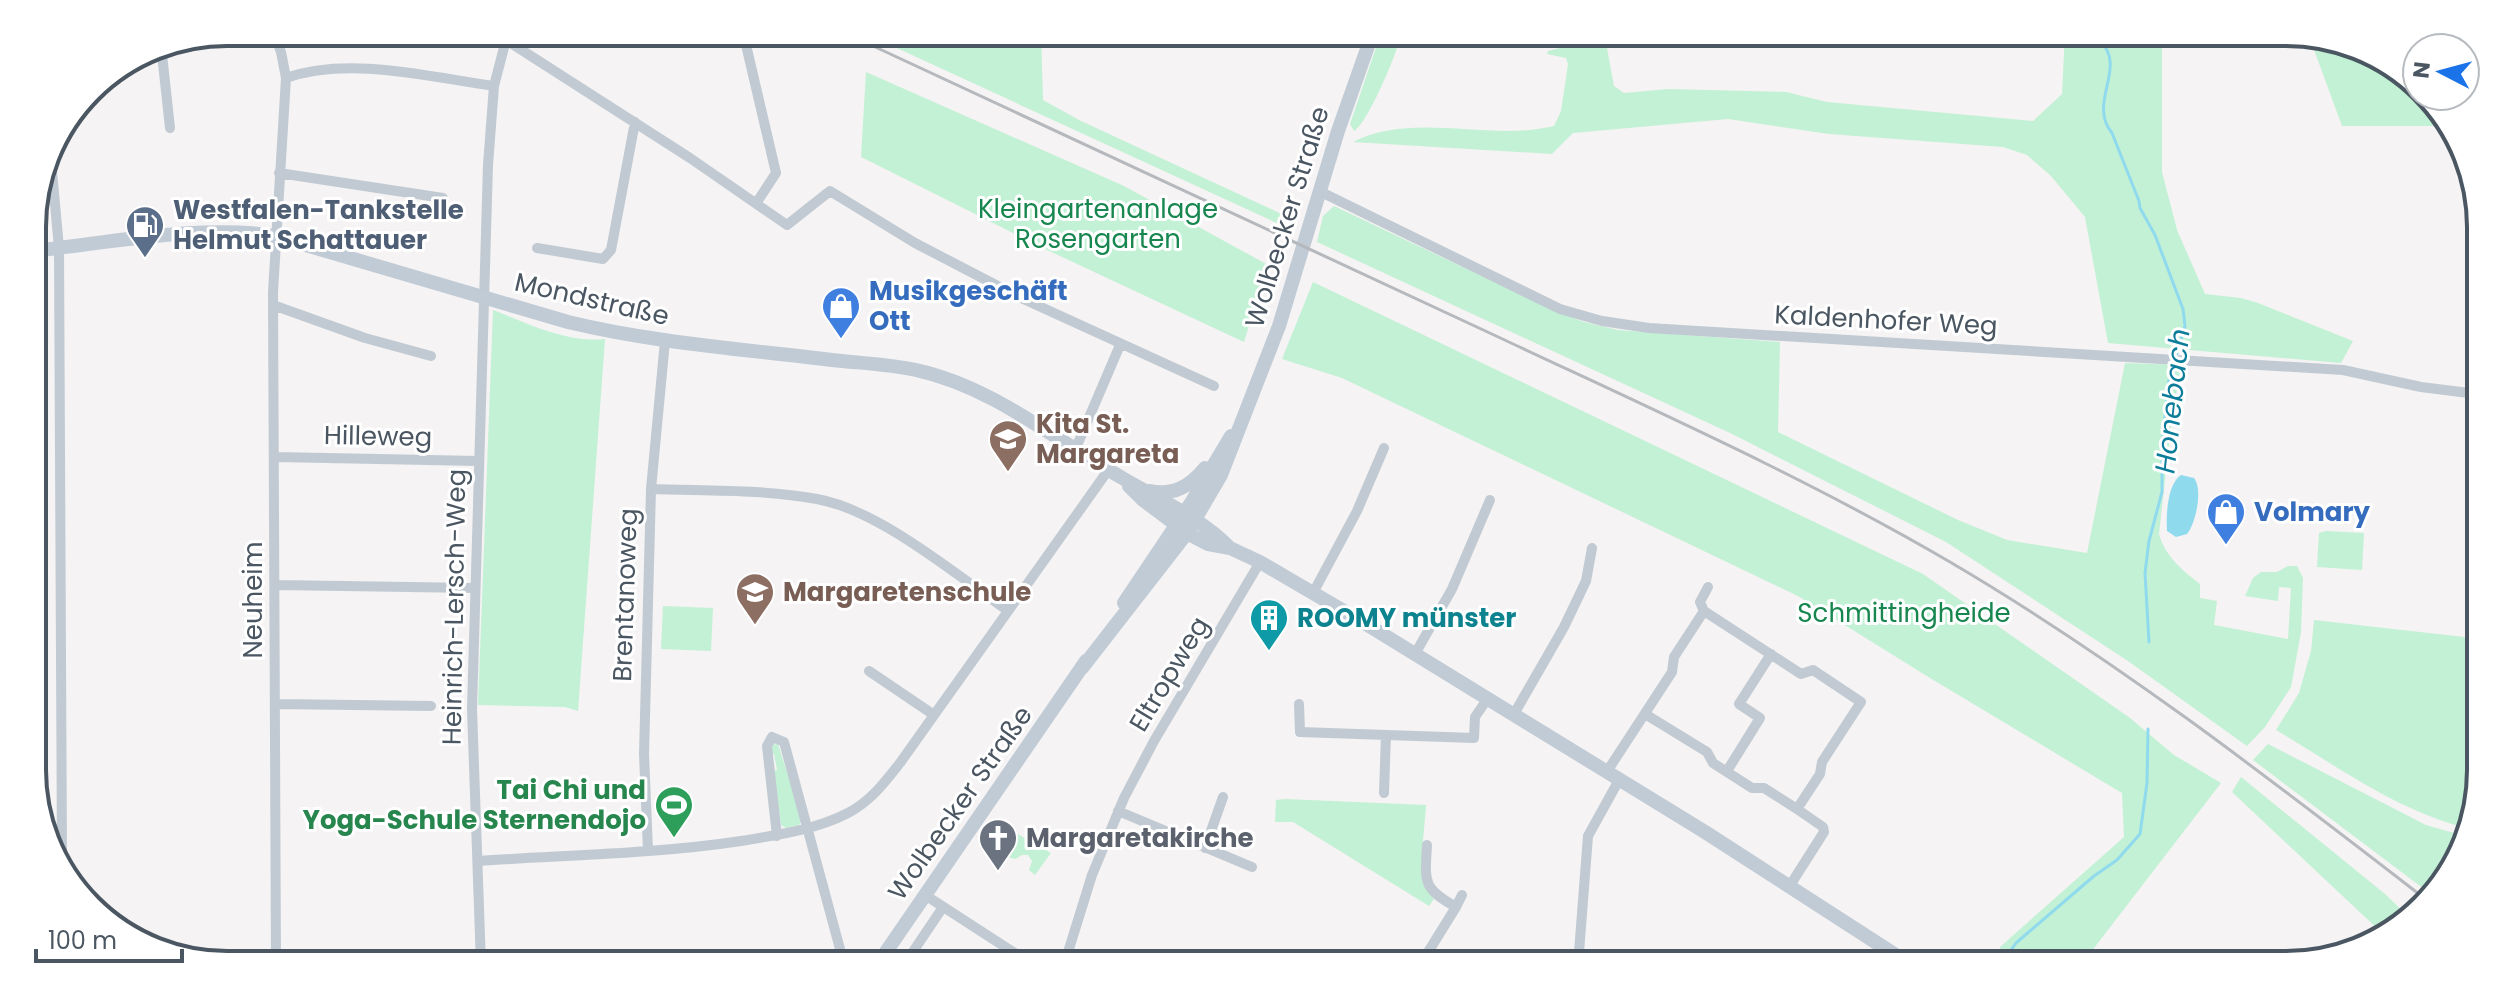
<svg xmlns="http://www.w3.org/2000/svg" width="2513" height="997" font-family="Poppins,sans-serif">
<rect width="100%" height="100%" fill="#f5f3f3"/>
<path fill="#c3f1d5" d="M862 32H1041L1043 100 1081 121 1284 215 1281 225Z
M1401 32C1400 48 1367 125 1354 131L1350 124 1381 33Z
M1590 32H1604L1614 86 1624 93 1668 89 1786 92 1827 102 2033 121 2062 94 2065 32H2162V172L2177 230 2205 294 2241 298 2258 303 2353 341 2341 363 2108 343 2085 217 2051 176 2027 155 2003 147 1829 134 1728 119 1573 133 1552 154 1353 142C1414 111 1489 142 1554 126L1561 111 1568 64 1566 58 1547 54 1548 51 1584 42 1591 35Z
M2309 36 2349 43 2417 91V96C2435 96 2442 112 2448 126H2342Z
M866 72 1124 186 1268 265 1244 342 1045 249 861 157Z
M1334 206 1549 308 1584 322 1618 330 1780 342 1778 432 1958 520 2007 540 2087 553 2125 363 2183 365 2173 407 2159 534C2165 556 2182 570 2200 584V598L2217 601 2214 625 2288 639 2291 588 2279 587 2278 601 2245 596 2253 578 2261 572H2277L2288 566H2297L2303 578 2301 632 2291 687 2265 727 2247 746 2128 661 1946 542 1730 433 1317 242 1323 216Z
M1313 282 1923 574 2130 718 2174 755 2221 783 2081 965H2001L2000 947 2124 837 2122 793 1930 678 1798 596 1342 378 1282 359Z
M493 310C529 324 566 343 605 339L578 711 565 707 478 705Z
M2326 531 2364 533 2362 570 2317 567 2319 533Z
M663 606 713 608 711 651 661 649Z
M2314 620 2473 638 2471 829C2400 813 2337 766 2276 730L2299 693 2311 651Z
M778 744 802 820 799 825 786 828 781 825 774 771 777 770 774 754H771L772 745Z
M2268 744 2426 825 2468 837 2428 892 2253 760Z
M2241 777 2385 894 2410 918 2404 925 2382 933 2232 792Z
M1285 799 1426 805C1425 830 1415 881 1434 899L1429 906 1293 822H1275L1276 800Z
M997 822 1051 853 1035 875 1029 870 1032 861 1028 855H1022L1015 859 994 853 998 852 1003 846 988 835Z"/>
<path fill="#90daee" d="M2181 475 2194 478C2203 489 2196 523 2187 534L2176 537 2167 531C2166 516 2167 484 2181 475Z"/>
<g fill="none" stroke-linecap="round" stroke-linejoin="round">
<path stroke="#90daee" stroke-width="3" d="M2099 32 2100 41C2128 67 2087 103 2112 133L2139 201 2140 208 2155 235 2183 309 2185 326 2169 380 2162 444V492L2149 541 2145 573 2149 642
M2006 965V957L2016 943 2094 876 2117 860 2140 834 2147 783 2148 729"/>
<path stroke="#c1cad2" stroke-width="10" d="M273 32 281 52 286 78 273 292 276 965
M743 32 776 173 757 202
M506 40 690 158 787 225 830 191 915 243 1019 297 1214 386
M161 45 170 128
M286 78C349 56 429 77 494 86
M50 149 59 248 62 861
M279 173 443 198
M1319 191 1560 309 1602 321 1649 328 2343 370 2421 387 2477 394
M537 248 603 259 611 250 635 122
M273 305 365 338 431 356
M1076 448 1120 345
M275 457 479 461
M651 489C705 491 763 489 817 499 879 510 955 574 1007 610
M275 585 475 588
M1313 593 1357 511 1384 448
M1704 611 1700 602 1708 587
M1415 654 1452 589 1490 500
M869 671 934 715
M275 704 431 706
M1299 704 1300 732 1474 738 1475 717 1488 698
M1514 714 1564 627 1586 581 1592 548
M1645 714 1707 752 1713 763 1752 788H1764L1797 809
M1727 771 1760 718 1739 704 1771 654
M1606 773 1672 672 1674 657 1704 611 1801 674 1813 670 1861 702 1822 762 1820 774 1797 809 1823 827 1824 832 1789 887
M1384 793 1386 735
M1118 811 1252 867
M777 836 767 746 772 737 784 742 840 949 832 965
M1205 848 1223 797
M648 851 644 754 651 489 665 341
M478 861C566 855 655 854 741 841 777 835 815 830 848 813 871 801 885 782 900 763L1109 469
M925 895 1033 965
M1456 907 1462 895
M481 965 472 709 488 165 494 86 508 32
M904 965 943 907
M1064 965 1092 875 1124 798 1154 741 1260 562
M1425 965V957L1456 907C1422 888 1425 882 1427 845
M1578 965 1588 836 1619 780"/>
<path stroke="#c1cbd6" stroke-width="14" d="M33 251C108 243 201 224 275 236L568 322C655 343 743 349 832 360 859 363 889 364 916 370 994 387 1056 441 1124 479 1160 500 1201 518 1230 548
M1129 486 1143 500 1187 533 1208 544 1230 548 1260 562 1366 624 1705 832 1911 965
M1150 491C1174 496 1190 486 1205 468
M1124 603 1191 503 1231 436
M1082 668 1187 533 1221 475 1279 326 1338 131 1373 32
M877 965 1086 661"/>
<path stroke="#b5b8bd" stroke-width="3" d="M843 32C1060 132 1277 233 1494 335 1647 407 1803 476 1950 562 2117 660 2270 779 2424 898"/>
</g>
<defs>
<symbol id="fuel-pin" viewBox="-11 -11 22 30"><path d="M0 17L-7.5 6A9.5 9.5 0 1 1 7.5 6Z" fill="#5c6f8a" stroke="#fff"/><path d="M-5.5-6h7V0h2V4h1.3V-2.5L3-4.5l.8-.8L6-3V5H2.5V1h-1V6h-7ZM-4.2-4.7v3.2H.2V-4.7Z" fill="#fff"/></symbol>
<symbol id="shop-pin" viewBox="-11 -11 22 30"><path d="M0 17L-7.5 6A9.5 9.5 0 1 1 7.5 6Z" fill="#3f7fe0" stroke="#fff"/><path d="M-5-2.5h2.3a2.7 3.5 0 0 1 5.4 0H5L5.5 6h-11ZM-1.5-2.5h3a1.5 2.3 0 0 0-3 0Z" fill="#fff"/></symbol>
<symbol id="school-pin" viewBox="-11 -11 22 30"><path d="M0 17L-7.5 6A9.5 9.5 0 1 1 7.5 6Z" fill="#8d6e63" stroke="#fff"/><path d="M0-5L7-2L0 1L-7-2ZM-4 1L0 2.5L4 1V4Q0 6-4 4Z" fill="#fff"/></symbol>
<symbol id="building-pin" viewBox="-11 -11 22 30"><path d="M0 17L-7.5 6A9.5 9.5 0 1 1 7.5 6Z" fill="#0f9aa8" stroke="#fff"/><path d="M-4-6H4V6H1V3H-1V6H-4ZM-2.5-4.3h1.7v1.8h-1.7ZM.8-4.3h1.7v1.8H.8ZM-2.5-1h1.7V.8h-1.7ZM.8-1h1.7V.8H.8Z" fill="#fff"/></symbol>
<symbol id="stadium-pin" viewBox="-11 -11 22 30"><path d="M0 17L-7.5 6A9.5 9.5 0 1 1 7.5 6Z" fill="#2e9e5b" stroke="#fff"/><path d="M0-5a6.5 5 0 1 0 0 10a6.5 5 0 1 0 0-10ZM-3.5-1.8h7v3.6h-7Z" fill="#fff"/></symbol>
<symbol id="church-pin" viewBox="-11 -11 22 30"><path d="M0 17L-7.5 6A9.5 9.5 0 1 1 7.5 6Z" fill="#6b7280" stroke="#fff"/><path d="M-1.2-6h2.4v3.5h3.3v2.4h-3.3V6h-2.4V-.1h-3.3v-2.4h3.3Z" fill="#fff"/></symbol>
</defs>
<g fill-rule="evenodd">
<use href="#fuel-pin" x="123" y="203" width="44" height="60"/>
<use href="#shop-pin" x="819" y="284" width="44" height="60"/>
<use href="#school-pin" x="986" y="417" width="44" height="60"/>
<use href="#shop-pin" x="2204" y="490" width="44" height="60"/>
<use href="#school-pin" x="733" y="570" width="44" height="60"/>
<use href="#building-pin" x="1247" y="596" width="44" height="60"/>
<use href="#stadium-pin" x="652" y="783" width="44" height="60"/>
<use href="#church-pin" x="976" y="816" width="44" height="60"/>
</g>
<g text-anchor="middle" stroke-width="6" stroke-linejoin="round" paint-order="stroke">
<g font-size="26" fill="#17864f" stroke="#fff">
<text x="1098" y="218">Kleingartenanlage<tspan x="1098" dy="30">Rosengarten</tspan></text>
<text x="1904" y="622">Schmittingheide</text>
</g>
<g font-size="26" font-weight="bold" fill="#4e5e75" stroke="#fff" text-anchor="start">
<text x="173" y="219">Westfalen-Tankstelle<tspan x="173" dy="30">Helmut Schattauer</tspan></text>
</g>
<g font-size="26" fill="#4a5661" stroke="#fff">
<text transform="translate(1287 217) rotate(-73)" y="9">Wolbecker Straße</text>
<text transform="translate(592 299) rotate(13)" y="9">Mondstraße</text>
<text transform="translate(1886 320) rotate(3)" y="9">Kaldenhofer Weg</text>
<text transform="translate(378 436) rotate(1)" y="9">Hilleweg</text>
<text transform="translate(625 595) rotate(-88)" y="9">Brentanoweg</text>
<text transform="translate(253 600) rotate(-90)" y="9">Neuheim</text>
<text transform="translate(454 607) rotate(-89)" y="9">Heinrich-Lersch-Weg</text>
<text transform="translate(1169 674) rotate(-59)" y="9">Eltropweg</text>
<text transform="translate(960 803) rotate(-55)" y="9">Wolbecker Straße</text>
</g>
<g font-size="26" font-weight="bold" fill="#366cbe" stroke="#fff" text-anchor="start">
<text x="869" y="300">Musikgeschäft<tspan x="869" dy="30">Ott</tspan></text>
<text x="2254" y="521">Volmary</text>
</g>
<g font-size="26" font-weight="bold" fill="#785e54" stroke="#fff" text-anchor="start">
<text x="1036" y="433">Kita St.<tspan x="1036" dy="30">Margareta</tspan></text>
<text x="783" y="601">Margaretenschule</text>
</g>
<g font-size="26" font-weight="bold" fill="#0d838f" stroke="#fff" text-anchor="start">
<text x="1297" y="627">ROOMY münster</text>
</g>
<g font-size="26" font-weight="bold" fill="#27864d" stroke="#fff" text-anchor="end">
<text x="646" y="799">Tai Chi und<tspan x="646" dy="30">Yoga-Schule Sternendojo</tspan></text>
</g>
<g font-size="26" font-weight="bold" fill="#5b616d" stroke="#fff" text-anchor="start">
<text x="1026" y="847">Margaretakirche</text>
</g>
<g font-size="28" font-style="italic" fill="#0c7c9b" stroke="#fff">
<text transform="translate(2172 401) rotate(-84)" y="10">Honebach</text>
</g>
</g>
<path d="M0 0H2513V997H0ZM227 46H2286A181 181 0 0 1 2467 227V770A181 181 0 0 1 2286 951H227A181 181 0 0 1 46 770V227A181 181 0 0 1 227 46Z" fill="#fff" fill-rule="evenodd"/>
<path fill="none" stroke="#4a5661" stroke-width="4" d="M227 46H2286A181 181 0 0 1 2467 227V770A181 181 0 0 1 2286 951H227A181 181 0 0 1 46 770V227A181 181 0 0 1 227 46Z"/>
<g transform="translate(2441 72) rotate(276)"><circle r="38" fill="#ffffff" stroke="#b7bbc0" stroke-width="2"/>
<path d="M0-6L14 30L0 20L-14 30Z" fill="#1a73e8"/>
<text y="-12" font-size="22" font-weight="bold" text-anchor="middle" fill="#4a5661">N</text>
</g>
<path d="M36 949v12h146v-12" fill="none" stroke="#4a5661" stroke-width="4"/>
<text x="48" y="949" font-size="24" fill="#4a5661" stroke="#ffffff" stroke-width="6" paint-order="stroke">100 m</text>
</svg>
